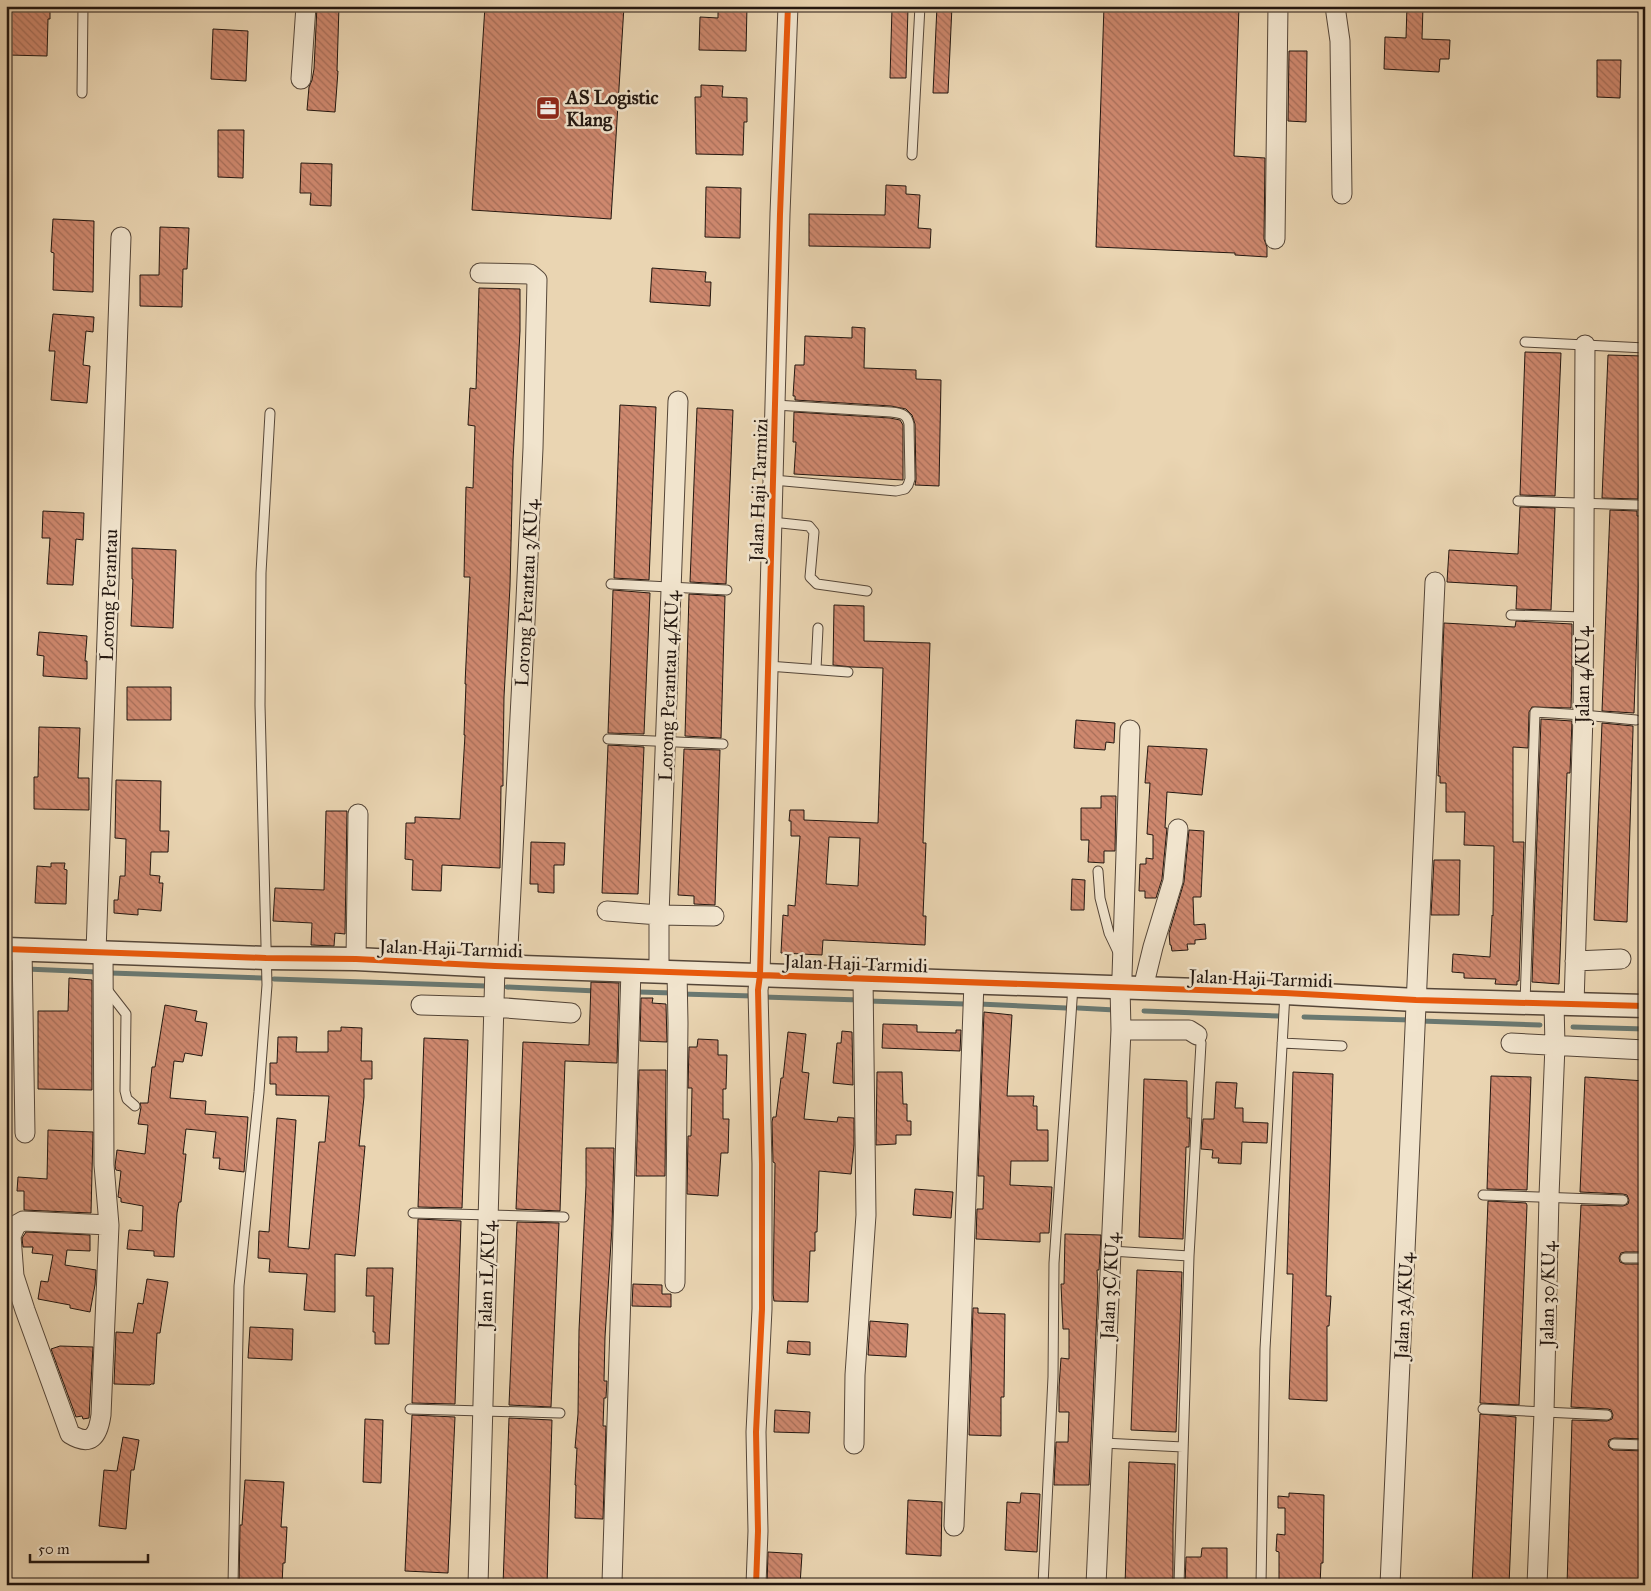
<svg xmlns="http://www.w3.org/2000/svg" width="1651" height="1591" font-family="'IM FELL Great Primer',serif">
<defs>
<pattern id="building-back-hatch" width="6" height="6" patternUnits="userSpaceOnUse" patternTransform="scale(1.25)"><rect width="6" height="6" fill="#ce886e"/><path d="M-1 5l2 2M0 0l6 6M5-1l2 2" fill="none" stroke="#a76e59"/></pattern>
</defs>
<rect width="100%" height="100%" fill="#ead5b2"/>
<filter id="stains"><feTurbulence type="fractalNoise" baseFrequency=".004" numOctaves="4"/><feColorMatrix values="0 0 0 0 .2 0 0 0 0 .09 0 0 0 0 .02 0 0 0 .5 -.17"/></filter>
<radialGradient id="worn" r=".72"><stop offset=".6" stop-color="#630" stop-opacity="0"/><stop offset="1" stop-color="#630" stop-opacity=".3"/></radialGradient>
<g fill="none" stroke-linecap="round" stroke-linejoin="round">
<path stroke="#697871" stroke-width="5" d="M6 969H16
M26 969 98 972
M110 973 262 978
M274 979 486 986
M507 987 597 991
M639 992 673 993
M681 994 753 996
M763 997 860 1000
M868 1001 965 1004
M979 1004 1066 1008
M1078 1008 1115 1010
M1144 1011 1279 1016
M1304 1017 1411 1020
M1420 1021 1540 1025
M1573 1027 1645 1029"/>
</g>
<path fill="url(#building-back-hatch)" stroke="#231710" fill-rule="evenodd" d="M9 6H50V19H48L47 56 8 55Z
M317 6H339L337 71H338L335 112 307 110 309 87 312 80 314 69Z
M485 6H624L611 219 472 210Z
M718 6H747L746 51 699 50 700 17 718 18Z
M937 6H952L948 93H933Z
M1104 6H1239L1234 156 1265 158 1264 239 1267 247V257L1235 255V253L1096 247Z
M1407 6H1423L1422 39 1450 40 1449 59H1440L1439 72 1384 69 1385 37 1406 38Z
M892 8H908L906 78H890Z
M213 29 248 31 246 81 211 79Z
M1289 51H1307L1306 122 1288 121Z
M1597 60H1621L1620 98 1597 97Z
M701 85 723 86 722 97 747 98V122H744L743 155 696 154 695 97H701Z
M218 130H244L243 178 218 177Z
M301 163 332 164 331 206 310 205 311 193H300Z
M886 185 906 186V194L920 195 918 228 931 229 930 248 809 246V214L885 215Z
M706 187 741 188 740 238 705 237Z
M53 219 94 221 93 292 53 290 54 253 51 252Z
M160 227 189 228 187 269H183L182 307 140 306V275H159Z
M652 268 706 272 705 282H711L710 306 650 302Z
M479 288 520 289V331L513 460 510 586 504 697 503 767V786H501L500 868 442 865 441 891 412 890 413 860 405 859 406 823H415V817L460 819 465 735H464L466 684H465L470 577H464L466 487 473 488 475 426 468 425 470 388 476 389Z
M53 314 94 317 93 332 86 331 83 365 90 366 87 403 51 400 55 351H49Z
M852 327 865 328 864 368 916 370V379L941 380 939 486 915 485 916 479 915 424 912 415 906 409 891 406 795 400V396H793L795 365H804L805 336 852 338Z
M1525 352 1561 353 1555 496 1520 495Z
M1608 355 1643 356 1638 499 1602 498Z
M620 405 656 407 649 580 614 578Z
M697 408 733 410 726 584 690 582Z
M794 412 890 418 900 420 903 425V480L794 474 796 442H793Z
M1520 507 1555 508 1551 610 1516 609 1517 586 1447 582 1449 550 1518 554Z
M1610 510 1637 511V516H1641L1634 713 1602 711Z
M43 511 84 513 83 540 76 539 73 585 47 584 50 538H42Z
M132 548 176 550 173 628 131 626 133 579H132Z
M613 590 650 593 644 734 608 733Z
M689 594 725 596 721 738 685 736Z
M834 605 864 606V641L930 643 923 843H926L923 916H926L925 945 823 940 822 955 781 953 783 915 788 916V905L795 906 800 836H791V821H789L790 810H804V820L878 823 883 668 852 667 833 665ZM829 837 860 838 858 886 826 884Z
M1516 621 1572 624V668L1571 708 1532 707 1529 712 1528 748 1513 747V842H1524L1519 981H1517V985L1495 984 1496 979 1464 978V973L1452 972 1453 954 1490 957 1492 915 1493 916 1494 846 1464 845 1465 812H1446V783H1440V776H1438L1444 623 1515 627Z
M39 632 87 636 85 661H87V679L43 676 44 656 37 655Z
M127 687H171V720H127Z
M1541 719 1572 721 1570 773H1567L1559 984 1532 982Z
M1076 720 1115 723 1114 743 1106 742 1105 750 1074 748Z
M1602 723 1633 726V730L1627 922 1594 920Z
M39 727 80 728 78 778H89V810L34 809V777H38Z
M608 745 644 747 638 894 602 893Z
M1148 746 1207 749 1202 795 1167 792 1165 828H1167L1162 879 1156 898H1145V891H1139L1140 864H1146V858L1153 859V835L1147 834 1150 783H1145Z
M684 749 720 750 715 905 694 904V896L678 895Z
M116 780 161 781 160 831H169L168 852H151L150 875 160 876 159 883H163L161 911 138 909V915L114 913V900H118L120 876H125L126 839 115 838Z
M1101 796H1116L1115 851H1104V863L1088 862 1089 840H1081V808H1101Z
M326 811H347L345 934 335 933 334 946 311 945 312 923 273 921 275 888 324 890Z
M1189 830 1204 831 1201 897H1193L1194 925 1205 924 1206 939 1195 940V944H1187L1188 950 1172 951 1171 945H1170L1169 933 1184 882Z
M531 842 565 843 564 865H554V893L538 892V884H530Z
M1434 860H1460L1459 915H1431Z
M51 863H65L64 869 67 870 66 904 35 903 37 866 51 867Z
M1072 879 1085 880 1084 910H1071Z
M69 978 92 980V1090L38 1089V1011H68Z
M591 982 619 983 617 1063 565 1061 560 1211 516 1209 523 1042 589 1045Z
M641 998H653L652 1003 666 1004 667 1042 640 1041Z
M165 1005 197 1011 195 1021 207 1023 202 1056 185 1053 183 1062 174 1061 170 1098 206 1101 205 1114 248 1117 244 1172 219 1169 220 1158H213L216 1132 186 1129 183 1154H186L181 1202H179L177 1213 174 1257 154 1256V1251L127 1249 129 1230 142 1231 143 1206 121 1202V1198L118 1197 121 1171 116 1170 115 1166 117 1150 145 1154 148 1125 138 1124 141 1107 140 1103H148L152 1067H155Z
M984 1012 1012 1015 1007 1096H1034L1033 1106H1037V1130H1048V1161H1011L1010 1185 1052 1187 1049 1233H1040V1242L976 1239 977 1209H983L984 1176H978Z
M883 1024 917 1025V1032L956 1033V1030H961L960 1051 882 1048Z
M341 1027 362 1028 361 1061H372V1079H364V1097L359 1146H365L355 1256 335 1254V1312L304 1310 307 1274 269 1272 270 1259 258 1258 259 1231 269 1232 277 1118 296 1120 288 1247 309 1249 319 1142H325L329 1096 276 1095V1084H270V1063H277L278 1037H297L296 1052H328V1031H341Z
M842 1031 852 1032 853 1085 833 1083 837 1043H841Z
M788 1032 806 1034 802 1072 809 1073 804 1119 837 1122 838 1117 854 1118V1145L851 1174 819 1171 817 1232H815V1251H810L808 1302 774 1301 773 1294 775 1163 773 1162 772 1122 773 1117H776L781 1078H783Z
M424 1038 468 1040 462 1208 418 1207Z
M698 1039 718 1040V1055H727L726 1089H723V1119H729L728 1153H721L718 1196 687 1194 688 1136H691L692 1088H688L689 1047H697Z
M639 1070H666L665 1176H636Z
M877 1072H902L903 1104H907V1121H911V1135H896V1144L876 1145Z
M1293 1072 1333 1074 1326 1296H1331L1329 1326H1327V1401L1289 1399 1293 1274H1287Z
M1491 1076 1531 1077 1527 1190 1487 1189Z
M1585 1077 1645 1081V1252H1625L1621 1253 1619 1258 1620 1262 1625 1264H1645V1439L1614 1438 1609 1440 1608 1444 1609 1447 1613 1450 1645 1451V1585H1567L1572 1420 1607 1421 1612 1419 1613 1415 1611 1410 1608 1409 1571 1407 1581 1205 1623 1206 1628 1204 1629 1200 1627 1195 1623 1194 1580 1192Z
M1144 1079 1187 1081V1118H1190L1189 1147H1186L1183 1239 1139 1237Z
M1216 1082 1237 1083 1235 1108H1243V1122L1268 1123 1267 1143 1242 1142 1241 1164 1218 1163 1219 1158H1212L1213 1150 1201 1149 1203 1119H1214Z
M48 1130 93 1132 91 1213 24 1210V1191H17L18 1177 47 1179Z
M586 1148H614L612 1227 605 1337 604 1381H607L606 1398H604L603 1426H606L603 1519 575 1518 576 1485H575L577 1448H575L578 1414 579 1330 586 1186Z
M915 1189 953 1192 951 1218 913 1215Z
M1488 1201 1526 1203 1527 1205 1519 1405 1480 1403Z
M418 1219 461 1221 455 1404 412 1403Z
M517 1222 559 1223 551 1407 509 1405Z
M26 1232 90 1235V1251L67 1250 65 1265 96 1270 95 1285 90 1312 70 1308V1305L38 1299 41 1281 48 1282 53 1255 32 1253 33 1247H23L22 1238Z
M1065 1234 1101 1235 1099 1270H1097L1098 1287 1089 1485H1054L1056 1442H1068L1069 1412H1059V1387L1061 1358 1069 1359V1329H1063L1061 1284H1064Z
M367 1268H393L389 1344H375V1332H373L374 1296H366Z
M1137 1270 1182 1272 1176 1432 1131 1430Z
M147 1279 168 1282 160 1333H157L154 1384H151L150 1385 114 1384 116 1332 133 1333 138 1303 143 1304Z
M633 1284 662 1285V1294H671V1307L632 1306Z
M973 1308H978V1313L1005 1314 1004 1397H1001V1436L969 1435Z
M870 1321 908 1324 906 1357 868 1355Z
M250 1327 293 1329 292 1360 248 1358Z
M788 1341 810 1342V1355L787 1353Z
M60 1346 93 1347 89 1418 83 1419 82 1416 76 1417 51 1349Z
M775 1410 810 1412 809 1433 774 1432Z
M1480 1414 1516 1417 1509 1585H1472Z
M412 1415 455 1417 448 1573 405 1571Z
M509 1418 552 1420 547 1585H503Z
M365 1419 383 1420 381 1483 363 1482Z
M123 1437 139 1440 134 1470H131L126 1529 99 1526 104 1470 117 1471Z
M1129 1462 1175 1464 1173 1528V1585H1125Z
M245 1480 284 1482 281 1527H287L285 1563H283L282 1585H239L240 1525H242Z
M1021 1493 1040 1494 1037 1552 1005 1550 1007 1502 1020 1503Z
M1289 1493 1324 1495 1323 1563H1321L1320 1585H1279V1552L1276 1551 1277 1534 1285 1535V1508H1278V1496L1289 1497Z
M908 1500 942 1502 941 1556 906 1554Z
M1202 1548H1227V1585H1185L1186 1557H1201Z
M768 1552 802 1554 800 1585H767Z"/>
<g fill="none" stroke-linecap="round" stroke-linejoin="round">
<defs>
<path id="service" d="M82 93 83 6
M912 155 920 6
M1525 342 1645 348
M773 480 896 491 905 489 908 485 910 479 909 424C907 414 901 413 891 412L775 405
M1518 501 1638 505
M772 522 809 526 814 532 810 577 817 584 867 591
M611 584 727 590
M1511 615 1583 617
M768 666 848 672
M816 669 818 628
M608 739 723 744
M1098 871 1100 898 1109 933 1118 952
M105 987 126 1014 125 1091 127 1099 135 1106
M1525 1003 1535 712 1583 715 1636 720
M1282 1043 1342 1046
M1483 1195 1623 1200
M413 1213 564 1217
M1111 1251 1189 1256
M1625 1258H1645
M410 1409 560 1413
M1483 1409 1607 1415
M1103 1443 1183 1447
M1614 1444 1645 1445
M233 1585 239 1286 259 1092 267 985 260 705 261 573 270 413
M1043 1585 1053 1377 1054 1263 1073 986
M1179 1585 1189 1256 1201 1043 1197 1035
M1261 1585 1265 1349 1285 993"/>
<path id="minor" d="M1335 6 1340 41 1342 194
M301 79 306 6
M1275 239 1278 6
M480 273 530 274 537 280 533 448 525 621 507 966
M607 911 659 915 714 916
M22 949 25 1133
M103 951 104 1165 109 1225 101 1415C98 1436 91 1447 70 1434L25 1310 14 1276 11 1236 16 1225 23 1221 109 1225
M96 952 121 237
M356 959 358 814
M1575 961 1621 959
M659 971V915L678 401
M1143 988 1153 947 1173 881 1178 829
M1574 1004 1583 715 1585 345
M421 1005 493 1007 571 1013
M1121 1030H1189L1197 1035
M1511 1043 1645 1050
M675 1283 678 1023 677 972
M854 1444 855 1375 866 1215 863 978
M954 1526 974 982
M612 1583 631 970
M478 1585 495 966
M756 1585 758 1531 756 1432 762 1309V1164L758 990 760 975 780 214 788 6
M1096 1585 1121 1030 1120 987 1122 976 1130 730
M1390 1585 1435 582
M1537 1585 1544 1412 1549 1196 1555 1045 1554 1004"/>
<path id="tertiary" d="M6 949 266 958 356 959 495 966 1285 993 1416 1000 1645 1006"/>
</defs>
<use href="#service" stroke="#554638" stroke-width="11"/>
<use href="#minor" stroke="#554638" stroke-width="21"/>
<use href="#tertiary" stroke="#554638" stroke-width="25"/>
<use href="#service" stroke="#f1e4cd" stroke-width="9"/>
<use href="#minor" stroke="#f1e4cd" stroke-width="19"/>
<use href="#tertiary" stroke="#f1e4cd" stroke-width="22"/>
<defs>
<path id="cycleway" d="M6 949 266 958 356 959 495 966 1285 993 1416 1000 1645 1006
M756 1585 758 1531 756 1432 762 1309V1164L758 990 760 975 780 214 788 6"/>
</defs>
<use href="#cycleway" stroke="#f1e4cd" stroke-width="9"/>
<use href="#cycleway" stroke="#e8590c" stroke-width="6"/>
</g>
<defs>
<symbol id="office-square" viewBox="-11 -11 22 22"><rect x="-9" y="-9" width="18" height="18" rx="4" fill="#8f2418" stroke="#f1e4cd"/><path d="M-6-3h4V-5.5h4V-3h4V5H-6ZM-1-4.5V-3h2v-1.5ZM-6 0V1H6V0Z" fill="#fff"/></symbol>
</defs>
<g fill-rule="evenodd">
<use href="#office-square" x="534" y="94" width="28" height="28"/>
</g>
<g text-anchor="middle" stroke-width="5" stroke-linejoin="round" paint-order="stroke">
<g font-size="19" font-weight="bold" fill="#231710" stroke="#f1e4cd" text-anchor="start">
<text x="566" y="104">AS Logistic<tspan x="566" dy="22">Klang</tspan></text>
</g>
<g font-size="19" fill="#231710" stroke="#f1e4cd">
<text transform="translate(758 490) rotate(-88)" y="7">Jalan Haji Tarmizi</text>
<text transform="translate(526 593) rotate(-87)" y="7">Lorong Perantau 3/KU4</text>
<text transform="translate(108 595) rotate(-88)" y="7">Lorong Perantau</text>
<text transform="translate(1582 675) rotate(-90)" y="7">Jalan 4/KU4</text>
<text transform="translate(668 686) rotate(-88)" y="7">Lorong Perantau 4/KU4</text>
<text transform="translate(451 948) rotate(2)" y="7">Jalan Haji Tarmidi</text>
<text transform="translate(856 963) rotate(2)" y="7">Jalan Haji Tarmidi</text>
<text transform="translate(1261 978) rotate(2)" y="7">Jalan Haji Tarmidi</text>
<text transform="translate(486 1275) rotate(-88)" y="7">Jalan 1L/KU4</text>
<text transform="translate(1109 1286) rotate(-87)" y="7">Jalan 3C/KU4</text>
<text transform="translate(1547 1294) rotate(-89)" y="7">Jalan 30/KU4</text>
<text transform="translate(1403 1306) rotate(-87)" y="7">Jalan 3A/KU4</text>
</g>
</g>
<rect width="1651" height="1591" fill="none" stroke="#ead5b2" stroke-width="25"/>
<rect x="8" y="8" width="1636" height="1576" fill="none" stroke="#231710" stroke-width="2.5"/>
<rect x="12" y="12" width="1626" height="1566" fill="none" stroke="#231710"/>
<path d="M30 1554v8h118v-8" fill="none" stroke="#231710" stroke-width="2.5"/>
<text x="38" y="1554" font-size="15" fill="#231710" stroke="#f1e4cd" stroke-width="4" paint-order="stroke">50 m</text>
<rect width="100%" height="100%" filter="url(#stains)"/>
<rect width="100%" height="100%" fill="url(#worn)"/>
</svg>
